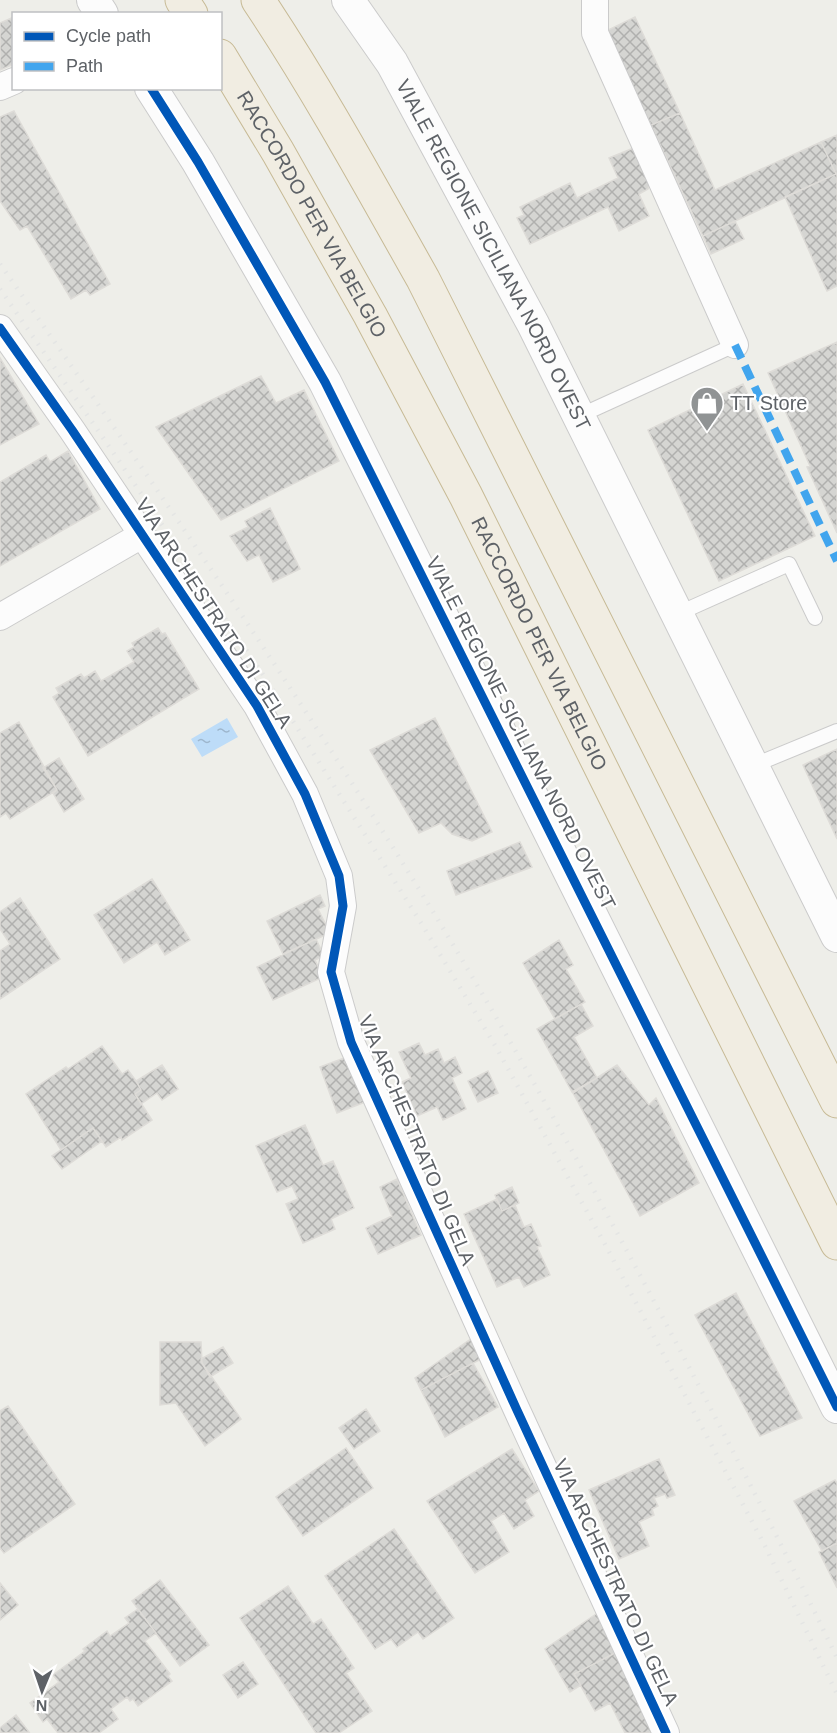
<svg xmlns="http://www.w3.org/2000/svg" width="837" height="1733" font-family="Arial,sans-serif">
<defs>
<pattern id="water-ripples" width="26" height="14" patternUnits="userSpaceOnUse" patternTransform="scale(1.5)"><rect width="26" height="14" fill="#bddcf8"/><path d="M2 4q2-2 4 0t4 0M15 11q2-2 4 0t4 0" fill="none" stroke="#9db6cd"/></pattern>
<pattern id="building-cross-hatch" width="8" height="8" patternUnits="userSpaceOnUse" patternTransform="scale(1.5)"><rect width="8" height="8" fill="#d5d5d2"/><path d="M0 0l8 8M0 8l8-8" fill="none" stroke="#b0b0ae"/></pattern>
</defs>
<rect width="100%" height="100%" fill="#eeeee9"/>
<path fill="url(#water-ripples)" d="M227 718 238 737 202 757 191 739Z"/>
<path fill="url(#building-cross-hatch)" stroke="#dedcd8" stroke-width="1.5" d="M14 17V64L0 70V23Z
M635 17 680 113 651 125 606 31Z
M14 111 110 284 90 295 86 290 71 299 27 226 20 230 0 201V117Z
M680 113 715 190 821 142 836 174 703 236 651 125Z
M837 135V286L827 291 785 197 836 174 821 142Z
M636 147 646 168 649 186 648 189 639 194 649 216 619 231 608 207 530 244 517 218 524 215 520 207 570 183 577 198 618 178 609 158Z
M735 221 744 239 711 254 703 236Z
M837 342V533L807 467 810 466 768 373Z
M0 358 39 424 0 445Z
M261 376 276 403 304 390 339 461 221 520 156 427Z
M743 384 815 536 719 581 648 430Z
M68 451 100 509 0 566V482L46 455 50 462Z
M270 508 300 569 273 582 259 555 247 561 230 536 248 527 245 521Z
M158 628 162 634 165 633 199 689 88 756 53 697 59 693 56 688 81 674 84 678 95 671 101 681 134 662 127 651 134 647 132 643Z
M435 718 492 832 472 841 452 834 441 823 419 833 370 750Z
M19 722 57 790 10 819 6 813 0 817V733Z
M837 749V839L803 765Z
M59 758 84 799 64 812 53 793 57 790 43 768Z
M520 842 532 867 456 895 447 871Z
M152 879 190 940 165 955 157 942 124 963 94 915Z
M320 895 325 906 318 909 330 933 283 954 267 921Z
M20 898 60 959 0 999V951L10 944 0 929V912Z
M316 939 324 956 315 960 323 977 273 1000 257 967Z
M559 940 573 965 566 969 585 1002 555 1019 523 963Z
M581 1004 593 1026 574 1037 597 1078 572 1092 537 1029Z
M419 1043 425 1055 438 1049 444 1063 455 1057 462 1073 452 1078 466 1109 443 1120 437 1107 417 1116 402 1082 411 1078 399 1052Z
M102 1046 122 1074 128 1070 136 1081 141 1090 135 1094 152 1120 122 1140 121 1137 106 1147 93 1128 61 1150 26 1094 66 1067 68 1069Z
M347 1057 365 1102 337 1113 320 1067Z
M162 1065 178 1089 162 1100 157 1093 141 1104 135 1094 141 1090 136 1081Z
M617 1065 649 1105 656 1098 699 1183 640 1216 573 1093Z
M488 1071 498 1093 478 1102 468 1081Z
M305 1125 323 1165 333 1161 354 1208 331 1219 335 1229 303 1243 286 1204 298 1199 292 1186 277 1192 256 1146Z
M93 1128 102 1141 62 1169 52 1156Z
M397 1179 421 1235 378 1254 366 1228 392 1216 380 1187Z
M512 1187 519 1203 502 1211 495 1195Z
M497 1199 502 1211 515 1205 524 1227 531 1224 541 1246 537 1247 550 1275 524 1287 519 1277 497 1287 464 1214Z
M736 1293 802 1418 760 1436 695 1315Z
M475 1336 487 1356 421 1390 415 1378Z
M160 1342H201L202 1363 241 1419 205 1446 176 1403 160 1405Z
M223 1347 233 1363 210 1377 202 1363 201 1359Z
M473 1363 498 1407 445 1437 421 1390Z
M8 1406 75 1504 4 1553 0 1548V1411Z
M366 1409 380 1431 354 1449 339 1428Z
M346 1448 373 1488 303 1536 276 1497Z
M512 1449 539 1491 525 1500 534 1516 514 1529 504 1513 491 1521 509 1552 475 1573 427 1501Z
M659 1459 675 1495 667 1498 665 1494 654 1498 658 1506 652 1509 654 1515 639 1522 649 1546 619 1559 589 1490Z
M835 1480 837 1483V1543L822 1551 794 1501Z
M394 1529 454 1618 423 1639 418 1632 397 1647 391 1639 375 1649 325 1576Z
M837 1543V1588L819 1552Z
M160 1580 209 1645 180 1666 132 1601Z
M0 1583 18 1605 0 1620Z
M288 1586 313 1624 321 1619 354 1668 346 1673 372 1711 339 1733H316L240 1618Z
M138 1609 156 1633 145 1641 170 1674 168 1676 172 1681 138 1706 133 1699 130 1701 127 1697 111 1709 118 1719 99 1733H58L47 1719 43 1722 30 1703 59 1682 53 1675 85 1651 83 1649 107 1631 110 1636 129 1623 125 1618Z
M599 1612 619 1651 574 1674 581 1685 570 1692 545 1649Z
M619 1651 653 1733H625L610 1703 595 1711 574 1674Z
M243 1662 258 1684 238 1698 223 1675Z
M16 1715 29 1732 0 1733V1728Z"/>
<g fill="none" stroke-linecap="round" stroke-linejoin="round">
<defs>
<path id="service" d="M579 416 735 345
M677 614 789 564 815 618
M752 766 837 731"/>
<path id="minor" d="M595 0V33L735 345
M0 87 14 81
M0 328 72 430 257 706 305 794 339 876 343 906 331 972 351 1042 516 1408 666 1733
M0 617 142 535"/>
<g id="tertiary">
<path d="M93 0 102 14"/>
<path id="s1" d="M348 0 392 63 533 324 837 936"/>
<path d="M151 88 198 162 325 382 837 1407"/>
</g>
<g id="motorway">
<path d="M182 0 191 14"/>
<path d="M258 0C318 90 370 185 423 279L837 1101"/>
<path id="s2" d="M220 56 278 152 370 315 466 496 837 1243"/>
</g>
</defs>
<use href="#service" stroke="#cbcbcb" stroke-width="16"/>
<use href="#minor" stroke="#cbcbcb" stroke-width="28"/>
<use href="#tertiary" stroke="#cbcbcb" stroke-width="34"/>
<use href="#motorway" stroke="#c7ba95" stroke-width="35"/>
<use href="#service" stroke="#fcfcfc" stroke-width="14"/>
<use href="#minor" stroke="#fcfcfc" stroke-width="26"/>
<use href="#tertiary" stroke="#fcfcfc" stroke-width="32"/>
<use href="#motorway" stroke="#f1ede2" stroke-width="33"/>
<path stroke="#e4e5e4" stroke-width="4.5" stroke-dasharray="1.5 8" stroke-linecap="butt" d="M0 264C149 476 296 690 432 910 523 1059 607 1212 689 1367 739 1463 790 1560 837 1658
M0 289 117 458 268 682 418 918 496 1047 607 1248 765 1546 837 1694"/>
<path stroke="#41a5ee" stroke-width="8" stroke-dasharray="15 8" stroke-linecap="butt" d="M735 345 837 561"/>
<defs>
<path id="cycleway" d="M151 88 198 162 325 382 837 1407
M0 328 72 430 257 706 305 794 339 876 343 906 331 972 351 1042 516 1408 666 1733"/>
</defs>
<use href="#cycleway" stroke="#fff" stroke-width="13"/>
<use href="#cycleway" stroke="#0057b8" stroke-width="9"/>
</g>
<defs>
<symbol id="shop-pin" viewBox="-11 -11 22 30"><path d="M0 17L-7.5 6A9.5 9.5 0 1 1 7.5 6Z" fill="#909394" stroke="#fff"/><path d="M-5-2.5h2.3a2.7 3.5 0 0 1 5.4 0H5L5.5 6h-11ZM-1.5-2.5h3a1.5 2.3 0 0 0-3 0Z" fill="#fff"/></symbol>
</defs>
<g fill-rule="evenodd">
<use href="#shop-pin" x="688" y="384" width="38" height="52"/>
</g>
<g text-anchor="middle" stroke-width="4.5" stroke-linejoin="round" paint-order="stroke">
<g font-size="20" fill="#5e6267" stroke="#fff">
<text dy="7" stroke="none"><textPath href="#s2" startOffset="183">RACCORDO PER VIA BELGIO</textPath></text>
<text dy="7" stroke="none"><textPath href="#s1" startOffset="294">VIALE REGIONE SICILIANA NORD OVEST</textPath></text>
<text transform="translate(214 613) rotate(57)" y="7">VIA ARCHESTRATO DI GELA</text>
<text dy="7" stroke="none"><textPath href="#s2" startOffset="669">RACCORDO PER VIA BELGIO</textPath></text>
<text transform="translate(521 733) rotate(63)" y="7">VIALE REGIONE SICILIANA NORD OVEST</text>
<text transform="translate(417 1140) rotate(67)" y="7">VIA ARCHESTRATO DI GELA</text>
<text transform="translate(616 1582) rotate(65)" y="7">VIA ARCHESTRATO DI GELA</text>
</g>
<g font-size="20" fill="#5e6267" stroke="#fff" text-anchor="start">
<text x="730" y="410">TT Store</text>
</g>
</g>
<rect x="12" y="12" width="210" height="78" fill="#ffffff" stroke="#bfc0c2" stroke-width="1.5"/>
<rect x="24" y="32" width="30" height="9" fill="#0057b8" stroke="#bfc0c2" stroke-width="1.5"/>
<text x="66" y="42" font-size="18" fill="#5e6267">Cycle path</text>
<rect x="24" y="62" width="30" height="9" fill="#41a5ee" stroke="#bfc0c2" stroke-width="1.5"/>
<text x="66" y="72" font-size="18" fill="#5e6267">Path</text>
<g transform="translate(42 1691) rotate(182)" stroke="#ffffff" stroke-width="4.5" paint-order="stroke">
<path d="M0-4.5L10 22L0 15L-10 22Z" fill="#5e6267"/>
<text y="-9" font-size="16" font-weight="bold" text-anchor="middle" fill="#5e6267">N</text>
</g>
</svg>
